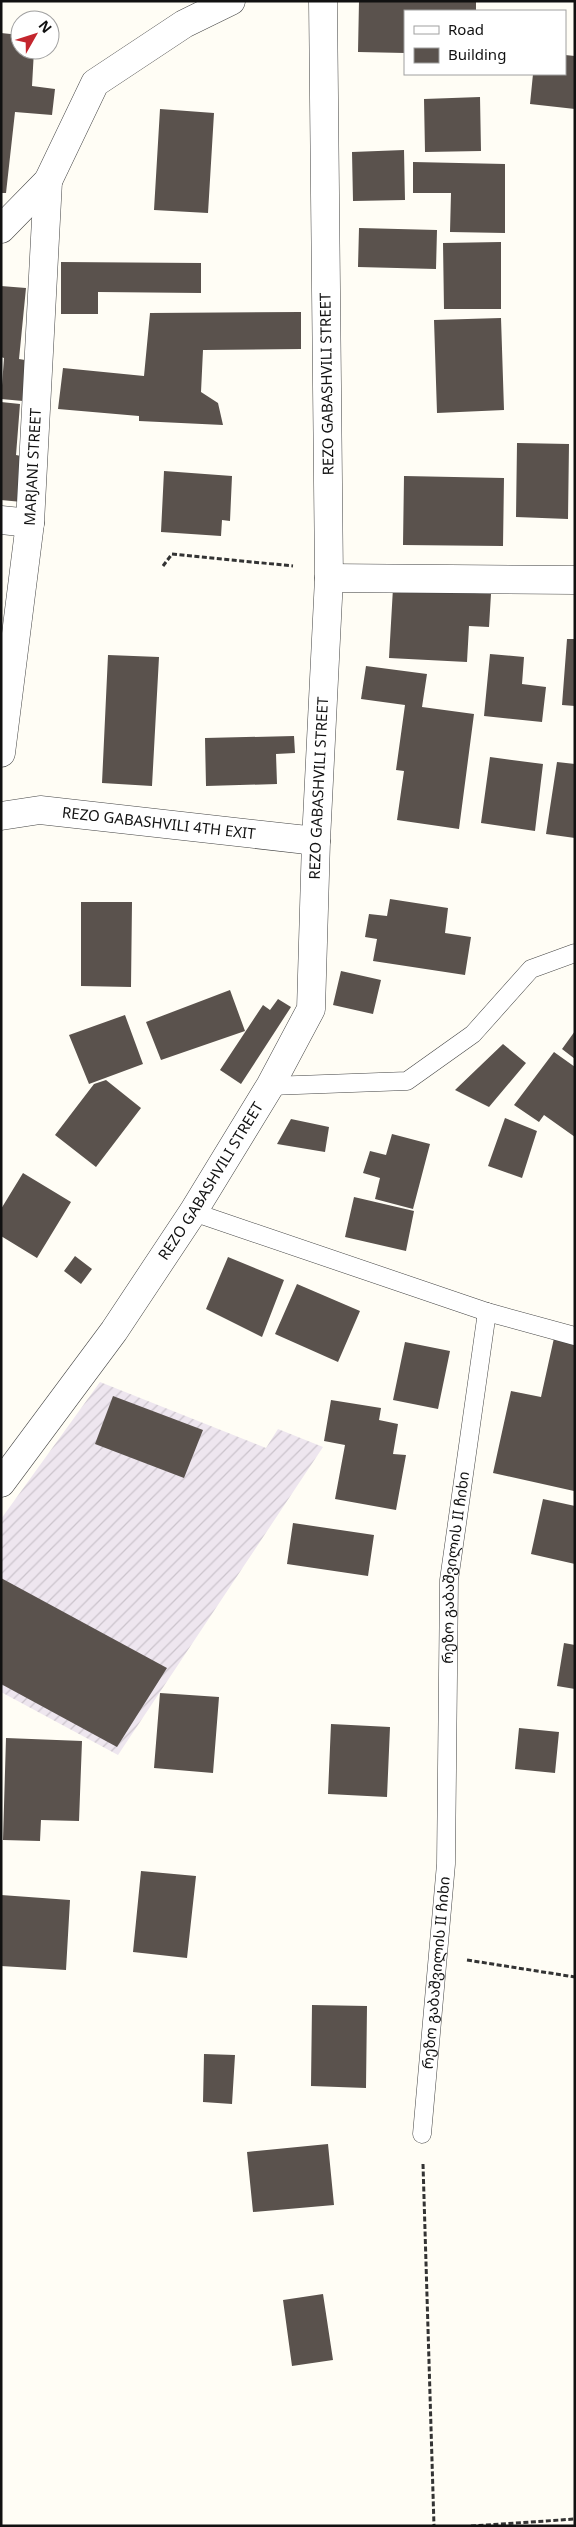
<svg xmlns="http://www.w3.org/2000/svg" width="576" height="2527" font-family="Georgia,'Noto Sans Georgian',serif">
<defs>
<pattern id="industrial-furrows" width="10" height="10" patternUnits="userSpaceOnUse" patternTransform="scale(1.25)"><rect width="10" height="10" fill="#eee6ef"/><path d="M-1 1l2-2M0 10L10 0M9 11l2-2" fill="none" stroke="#cbc4cc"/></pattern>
</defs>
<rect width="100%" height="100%" fill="#fffdf5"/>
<path fill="url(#industrial-furrows)" d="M100 1382 266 1448 278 1429 323 1447 118 1755 1 1692V1519Z"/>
<path fill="#5a524d" d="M359 1H476V11H405V53L358 52Z
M1 33 20 35V50H34L32 86 55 89 52 115 15 112 6 193H1Z
M565 55 575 56V109L530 104 533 74H565Z
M480 97 481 151 425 152 424 99Z
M160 109 214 113 208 213 154 210Z
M404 150 405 200 353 201 352 152Z
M413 162 505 164V233L450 232 451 193H413Z
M359 228 437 230 436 269 358 267Z
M501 242V309H444L443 243Z
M61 262 201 263V293L98 292V314H61Z
M1 286 26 288 19 359 25 360 23 401 1 399 4 358 1 357Z
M301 312V349L203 350 201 392 218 403 223 425 139 421V416L58 409 63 368 144 376 150 313Z
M501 318 504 410 437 413 434 320Z
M1 402 20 404 16 455 26 457 22 502 1 500Z
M517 443 569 444 568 519 516 517Z
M164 471 232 476 230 521 222 520 221 536 161 532Z
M404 476 504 478 503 546 403 545Z
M393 588 491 594 489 627 469 626 467 662 389 658Z
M567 639H575V706L562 705Z
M490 654 524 657 522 684 546 687 542 722 484 716Z
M108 655 159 657 152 786 102 783Z
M366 666 427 674 422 707 474 714 459 829 397 820 404 771 396 770 405 705 361 699Z
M294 736 295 753 276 754 277 784 206 786 205 738Z
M490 757 543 764 535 831 481 823Z
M557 762 575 764V838L546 834Z
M390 899 448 908 445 933 471 937 465 975 373 961 377 939 365 937 369 914 387 916Z
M81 902H132L131 987 81 986Z
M341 971 381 980 373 1014 333 1005Z
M230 990 245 1031 161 1060 146 1022Z
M278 999 291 1007 241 1084 220 1070 263 1005 270 1010Z
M125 1015 143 1064 89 1084 69 1035Z
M575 1031V1059L562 1049Z
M503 1044 526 1063 489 1107 455 1090Z
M554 1052 575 1067V1137L544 1115 539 1122 514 1105Z
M106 1080 141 1108 96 1167 55 1135 94 1084Z
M505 1118 537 1131 522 1178 488 1166Z
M291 1119 329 1127 325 1152 277 1144Z
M392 1134 430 1144 413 1209 375 1199 380 1178 363 1173 370 1151 386 1155Z
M23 1173 71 1202 37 1258 1 1236V1209Z
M354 1197 414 1211 406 1251 345 1237Z
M75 1256 92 1269 81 1284 64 1271Z
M228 1257 284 1280 262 1337 206 1309Z
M297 1284 360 1311 338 1362 275 1334Z
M554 1338 575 1342 574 1491 493 1473 511 1391 541 1397Z
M405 1342 450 1351 438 1409 393 1400Z
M113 1396 203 1430 184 1478 95 1444Z
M331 1400 381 1408 379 1420 398 1424 393 1454 406 1455 396 1510 335 1499 345 1445 324 1441Z
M543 1499 575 1506V1564L531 1554Z
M293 1523 374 1535 368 1576 287 1564Z
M1 1578 167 1668 117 1747 1 1684Z
M564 1643 575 1645V1689L557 1686Z
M160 1693 219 1697 213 1773 154 1768Z
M331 1724 390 1727 387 1797 328 1794Z
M519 1728 559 1732 555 1773 515 1769Z
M6 1738 82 1741 79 1821 41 1820 40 1841 3 1840Z
M141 1871 196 1876 187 1958 133 1952Z
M1 1895 70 1900 66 1970 1 1966Z
M312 2005 367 2006 366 2088 311 2086Z
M204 2054 235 2055 232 2104 203 2102Z
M328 2144 334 2205 253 2212 247 2152Z
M323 2294 333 2360 292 2366 283 2300Z"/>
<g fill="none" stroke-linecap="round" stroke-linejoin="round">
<defs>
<g id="service">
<path d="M270 1086 407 1081 473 1034 531 969 575 953"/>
<path d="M193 1212 487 1312 575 1336"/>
<path id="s1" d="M422 2134 446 1864 449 1580 487 1312"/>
</g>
<g id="minor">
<path d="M1 229 48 181 95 83 184 24 231 1"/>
<path d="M1 520 30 523"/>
<path d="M329 578 575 580"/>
<path id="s2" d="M1 753 30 523 48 181"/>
<path id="s3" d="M1 816 40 810 316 841"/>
<path id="s4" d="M1 1483 114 1331 193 1212 270 1086 311 1009 316 841 329 578 323 1"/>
</g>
</defs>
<use href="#service" stroke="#444" stroke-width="19"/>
<use href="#minor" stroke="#444" stroke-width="29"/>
<path stroke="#333" stroke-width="3" stroke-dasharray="5 2.5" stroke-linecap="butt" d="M163 566 172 554 293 566
M467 1960 575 1977
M423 2164 434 2526
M471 2526 575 2519"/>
<use href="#service" stroke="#fff" stroke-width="18"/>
<use href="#minor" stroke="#fff" stroke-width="28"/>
</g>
<g text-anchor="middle" stroke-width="5" stroke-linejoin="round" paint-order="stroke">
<g font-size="15" fill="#111" stroke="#fff">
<text transform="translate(327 384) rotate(-91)" y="5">REZO GABASHVILI STREET</text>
<text dy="5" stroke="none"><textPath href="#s2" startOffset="288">MARJANI STREET</textPath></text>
<text dy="5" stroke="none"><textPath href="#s4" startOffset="788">REZO GABASHVILI STREET</textPath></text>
<text dy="5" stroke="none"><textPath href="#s3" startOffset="159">REZO GABASHVILI 4TH EXIT</textPath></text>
<text dy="5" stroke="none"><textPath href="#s4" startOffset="368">REZO GABASHVILI STREET</textPath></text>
<text dy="5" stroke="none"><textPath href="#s1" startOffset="568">რეზო გაბაშვილის II ჩიხი</textPath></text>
<text dy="5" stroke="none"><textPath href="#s1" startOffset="162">რეზო გაბაშვილის II ჩიხი</textPath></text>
</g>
</g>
<rect width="576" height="2527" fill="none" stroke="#111111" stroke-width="5"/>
<rect x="404" y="10" width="162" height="65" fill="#ffffff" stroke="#a0a0a0"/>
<rect x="414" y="26" width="25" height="8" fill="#ffffff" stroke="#a0a0a0"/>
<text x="448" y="35" font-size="15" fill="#111111">Road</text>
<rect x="414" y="48" width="25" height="15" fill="#5a524d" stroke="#a0a0a0"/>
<text x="448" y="60" font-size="15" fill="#111111">Building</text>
<g transform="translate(35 35) rotate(51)"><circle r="24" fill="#ffffff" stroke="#a0a0a0"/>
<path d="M0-4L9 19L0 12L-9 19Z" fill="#c4262e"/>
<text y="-8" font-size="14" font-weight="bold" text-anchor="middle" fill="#111111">N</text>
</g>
</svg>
